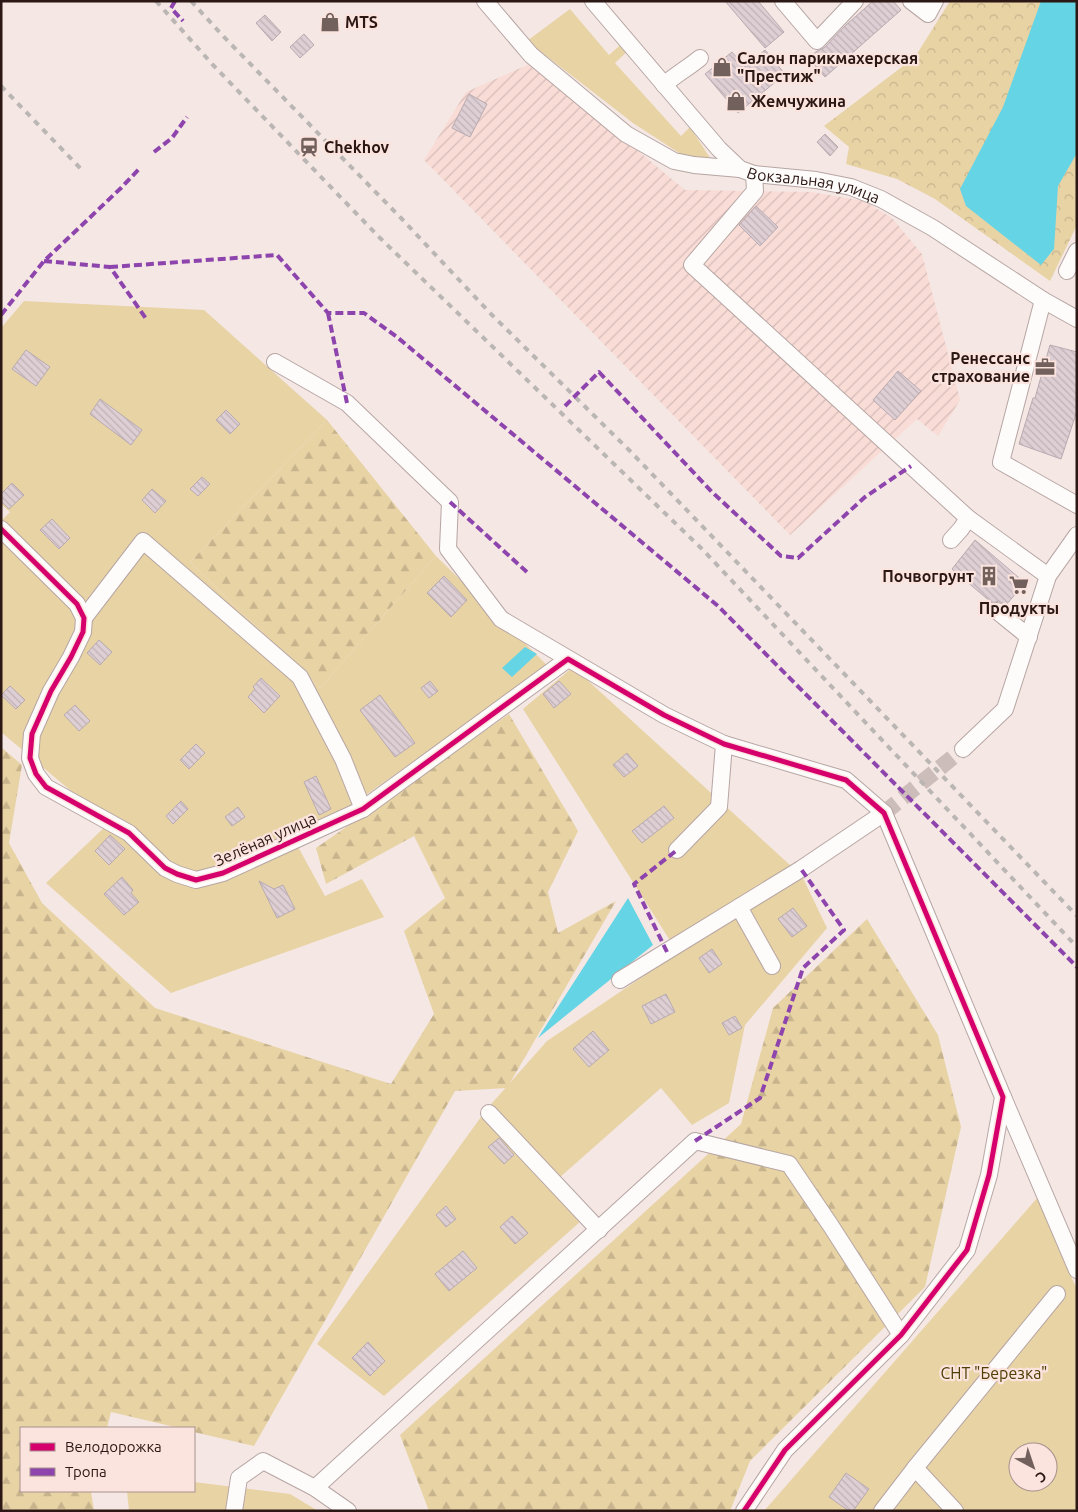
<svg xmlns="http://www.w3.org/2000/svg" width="1078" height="1512" font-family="Ubuntu,sans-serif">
<defs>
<pattern id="industrial-furrows" width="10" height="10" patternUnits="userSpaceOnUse" patternTransform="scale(1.25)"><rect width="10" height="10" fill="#f9dcd6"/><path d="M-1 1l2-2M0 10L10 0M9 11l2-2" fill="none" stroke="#d6bcb7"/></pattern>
<pattern id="forest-firs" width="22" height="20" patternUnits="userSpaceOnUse" patternTransform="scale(1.25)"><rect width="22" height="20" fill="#e8d3a5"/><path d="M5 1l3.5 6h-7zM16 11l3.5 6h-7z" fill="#c7b48d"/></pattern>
<pattern id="park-crowns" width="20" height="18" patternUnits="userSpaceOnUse" patternTransform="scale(1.25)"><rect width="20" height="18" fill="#e8d3a5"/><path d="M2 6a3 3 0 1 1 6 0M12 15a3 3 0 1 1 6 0" fill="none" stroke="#c7b48d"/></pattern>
<pattern id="building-back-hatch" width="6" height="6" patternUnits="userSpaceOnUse" patternTransform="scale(1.25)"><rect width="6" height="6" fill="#decfd5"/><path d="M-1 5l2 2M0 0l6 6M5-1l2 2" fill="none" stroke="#bfb1b6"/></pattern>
</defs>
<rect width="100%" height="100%" fill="#f5e7e4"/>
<path fill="url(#industrial-furrows)" d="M532 63 685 190 811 192 864 201 892 218 922 254 960 400 938 436 917 419 790 535 424 160 466 92Z"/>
<path fill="#e8d3a5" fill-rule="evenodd" d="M570 9 609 55 626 40 632 47 615 63 681 136 690 127 710 158 703 164 693 162 633 123 527 41Z
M24 301 204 310 327 420 190 562 320 688 436 556 548 666 349 807 291 834 325 896 362 879 384 917 171 993 46 883 109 823 1 732V521L10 512 1 504V328Z
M573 667 802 876 827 928 745 1025 729 1103 692 1125 661 1088 559 1178 581 1221 384 1396 317 1344 486 1110 547 1041 678 953 523 709Z
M1038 1197 1077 1290V1511H764ZM1018 1452H1048V1482H1018Z
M194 1482 290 1494 318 1511H129L127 1491H194Z"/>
<path fill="url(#forest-firs)" d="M327 420 436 556 320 688 190 562Z
M509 714 578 831 548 892 558 933 616 901 507 1088 455 1091 254 1446 194 1432V1428H179L111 1412 107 1428H21V1491H91L94 1511H1V747L22 765 9 843 42 903 155 1008 391 1084 434 1014 404 931 445 898 414 836 326 884 316 848Z
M867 919 938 1035 961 1127 925 1287 750 1461 730 1511H429L400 1435 741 1124 773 1008Z"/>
<path fill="url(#park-crowns)" d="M950 1H1077V225L1050 281 935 199 897 179 846 164 849 147 824 126 915 57Z"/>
<path fill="#65d4e5" d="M1041 1H1077V153L1058 186 1054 249 1041 265 966 206 960 189 1003 107Z
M525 647 537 654 512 677 502 668Z
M628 898 653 945 538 1038Z"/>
<path fill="url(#building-back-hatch)" stroke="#b8aab0" d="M725 1H758L784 32 765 48Z
M873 1H893L901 10 825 77 808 58 817 51 824 48 846 25Z
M265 15 281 32 272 41 256 23Z
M304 34 314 45 300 58 290 47Z
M765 50 785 74 738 113 705 74 732 52 745 67Z
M469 94 487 104 470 137 452 128Z
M825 134 838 147 830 156 817 142Z
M756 206 778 227 760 246 739 225Z
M1050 345 1077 352V411L1061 459 1019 444 1033 398H1035Z
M26 350 50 367 36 386 12 369Z
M898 371 921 391 895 420 873 400Z
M100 399 142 430 131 445 90 414Z
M226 410 240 424 230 434 216 420Z
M202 477 210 484 198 496 190 489Z
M12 483 24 495 9 509 1 501V494Z
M152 489 166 501 155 513 142 500Z
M52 519 70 538 59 549 40 530Z
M975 540 1025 583 1006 605 999 601 992 603 952 569Z
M444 576 467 600 451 617 427 593Z
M99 640 112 652 100 665 87 653Z
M261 678 280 696 264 713 248 697 255 689 253 687Z
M430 681 438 691 429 698 421 688Z
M559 681 571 694 554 708 543 694Z
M10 686 25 700 16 709 1 695Z
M380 695 415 743 395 757 360 710Z
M75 705 90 721 79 731 64 715Z
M196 744 205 753 189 769 180 760Z
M627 753 638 766 624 777 613 765Z
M316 776 331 809 319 815 304 782Z
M181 801 188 809 173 824 166 816Z
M664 806 674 818 642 843 632 831Z
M238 807 245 817 232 826 225 817Z
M110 835 125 849 109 865 95 851Z
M122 877 133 890 131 893 139 902 124 915 104 894Z
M259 881 274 889 283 885 295 909 277 918Z
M793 908 807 926 792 937 778 919Z
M712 949 722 964 709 973 699 958Z
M666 994 675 1012 651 1024 642 1006Z
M735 1016 742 1028 729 1035 722 1023Z
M593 1031 609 1050 589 1067 573 1049Z
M499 1138 514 1155 504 1164 488 1147Z
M446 1206 456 1219 446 1227 436 1215Z
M512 1216 528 1233 515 1244 500 1227Z
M463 1251 477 1268 449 1291 435 1274Z
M368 1342 385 1361 370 1376 352 1358Z
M846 1473 869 1489 853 1511H849L829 1497Z"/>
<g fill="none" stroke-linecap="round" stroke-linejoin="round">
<path stroke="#cdbdba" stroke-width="16" stroke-dasharray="16 8" stroke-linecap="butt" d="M884 813 963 749"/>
<defs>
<g id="minor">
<path d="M485 1 531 55 626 134 674 161 694 165 740 169"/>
<path id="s1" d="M593 1 719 149 740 169 754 174 816 180 851 187 881 199 933 228 1043 300 1077 319"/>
<path d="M783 1 817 41 855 1"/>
<path d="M911 1 928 14 935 1"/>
<path d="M664 85C675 75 688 68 700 58"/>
<path d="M754 174 755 191 692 265 968 518 1048 576"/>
<path d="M1067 271 1077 251"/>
<path d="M1043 300 1001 462 1077 505"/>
<path d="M275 362 347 403 450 502 448 549 501 619 664 715 724 744 846 780 884 813 1003 1097 989 1175 967 1250 901 1335 785 1450 744 1511"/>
<path d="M1 529 77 604 84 618 83 632 71 657 51 691 32 734 30 758 36 774 46 787 129 833 165 868 177 874 196 880 223 873 363 809 568 659"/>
<path d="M951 540 961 529 968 518"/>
<path d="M997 611 1029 637"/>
<path d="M84 618 143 541 300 677 343 759 363 809"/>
<path d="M963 749 1005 709 1048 576 1077 535"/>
<path d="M677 850 719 807 724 744"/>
<path d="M739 907 772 966"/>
<path d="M620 980 801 869 884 813"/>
<path d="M1003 1097 1077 1270"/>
<path d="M489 1113 599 1230"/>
<path d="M315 1488 695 1141 789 1164 831 1226 901 1335"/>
<path d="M234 1511 239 1478 263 1461 315 1488 348 1511"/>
<path d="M882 1511 915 1468"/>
<path d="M955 1511 915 1468 1057 1294"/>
</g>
</defs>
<use href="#minor" stroke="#b6a6a3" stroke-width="18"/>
<use href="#minor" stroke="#fefbfb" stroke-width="16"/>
<path stroke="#bab6b4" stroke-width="4" stroke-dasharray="6 6" stroke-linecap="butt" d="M156 1 213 65 379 237 702 549 1077 947
M191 1 223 36 401 218 491 314 629 450 1077 916
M1 86 82 170"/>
<path stroke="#8e44ad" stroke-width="4" stroke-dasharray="8 4" stroke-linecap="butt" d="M175 1 171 8 183 21
M154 152 172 138 187 117
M44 261 110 267 147 320
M110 267 277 255 328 313H364L397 337 718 606 1077 967
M328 313 347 403
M1 315 44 261 121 188 140 168
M565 406 599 372 712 492 781 556 798 558 865 497 911 466
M450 502 528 573
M667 952 634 884 677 850
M695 1141 760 1098 803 968 844 930 801 869
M1076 1269H1077"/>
<defs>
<path id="cycleway" d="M1 529 77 604 84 618 83 632 71 657 51 691 32 734 30 758 36 774 46 787 129 833 165 868 177 874 196 880 223 873 363 809 568 659 664 715 724 744 846 780 884 813 1003 1097 989 1175 967 1250 901 1335 785 1450 744 1511"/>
</defs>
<use href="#cycleway" stroke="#fbe3de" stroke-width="8"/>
<use href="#cycleway" stroke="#d6006c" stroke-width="5"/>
</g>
<defs>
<symbol id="shop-bare" viewBox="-9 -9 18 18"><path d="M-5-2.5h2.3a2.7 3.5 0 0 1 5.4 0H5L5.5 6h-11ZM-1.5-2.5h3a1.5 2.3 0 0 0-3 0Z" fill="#72605c" stroke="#fbe3de" stroke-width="2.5" paint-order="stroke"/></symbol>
<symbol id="station-bare" viewBox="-9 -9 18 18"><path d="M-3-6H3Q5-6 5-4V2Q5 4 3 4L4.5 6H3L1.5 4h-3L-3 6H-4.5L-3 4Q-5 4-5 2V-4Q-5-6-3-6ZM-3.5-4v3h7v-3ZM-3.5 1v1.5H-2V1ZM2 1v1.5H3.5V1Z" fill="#72605c" stroke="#fbe3de" stroke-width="2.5" paint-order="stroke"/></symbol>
<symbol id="office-bare" viewBox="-9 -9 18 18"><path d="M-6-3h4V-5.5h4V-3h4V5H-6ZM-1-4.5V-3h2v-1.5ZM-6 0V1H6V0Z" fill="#72605c" stroke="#fbe3de" stroke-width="2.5" paint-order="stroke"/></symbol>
<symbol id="building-bare" viewBox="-9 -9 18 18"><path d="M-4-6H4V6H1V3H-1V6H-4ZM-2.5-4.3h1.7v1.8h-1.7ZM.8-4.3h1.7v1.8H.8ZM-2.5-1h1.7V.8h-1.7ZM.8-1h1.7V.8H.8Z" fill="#72605c" stroke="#fbe3de" stroke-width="2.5" paint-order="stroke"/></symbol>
<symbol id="supermarket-bare" viewBox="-9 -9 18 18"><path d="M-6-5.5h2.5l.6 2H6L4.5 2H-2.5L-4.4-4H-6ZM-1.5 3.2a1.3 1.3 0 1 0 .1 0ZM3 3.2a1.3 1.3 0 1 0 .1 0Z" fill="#72605c" stroke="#fbe3de" stroke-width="2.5" paint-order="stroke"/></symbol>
</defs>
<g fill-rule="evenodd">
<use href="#shop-bare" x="316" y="8" width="28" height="28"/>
<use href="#shop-bare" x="708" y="53" width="28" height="28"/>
<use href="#shop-bare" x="722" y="87" width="28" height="28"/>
<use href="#station-bare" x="295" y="133" width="28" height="28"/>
<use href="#office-bare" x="1031" y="353" width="28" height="28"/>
<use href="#building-bare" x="975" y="562" width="28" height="28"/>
<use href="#supermarket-bare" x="1005" y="571" width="28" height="28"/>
</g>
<g text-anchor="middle" stroke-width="4.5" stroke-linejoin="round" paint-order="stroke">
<g font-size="16" font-weight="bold" fill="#2b1713" stroke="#fbe3de" text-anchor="start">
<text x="345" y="28">MTS</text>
<text x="737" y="64">Салон парикмахерская<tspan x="737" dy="18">"Престиж"</tspan></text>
<text x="751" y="107">Жемчужина</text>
<text x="324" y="153">Chekhov</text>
<text x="1030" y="364" text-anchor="end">Ренессанс<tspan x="1030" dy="18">страхование</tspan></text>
<text x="974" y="582" text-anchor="end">Почвогрунт</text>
<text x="1019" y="614" text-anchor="middle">Продукты</text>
</g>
<g font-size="16" fill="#2b1713" stroke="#fbe3de">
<text dy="6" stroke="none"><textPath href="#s1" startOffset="299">Вокзальная улица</textPath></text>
<text transform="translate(265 839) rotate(-24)" y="6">Зелёная улица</text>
</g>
<g font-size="16" fill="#4d3d00" stroke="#fbe3de">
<text x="994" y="1379">СНТ "Березка"</text>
</g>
</g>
<rect width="1078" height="1512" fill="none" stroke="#2b1713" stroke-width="5"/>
<rect x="20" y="1427" width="175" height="65" fill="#fbe3de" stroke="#a8918d"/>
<rect x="30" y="1443" width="25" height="8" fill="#d6006c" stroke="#a8918d"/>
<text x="65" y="1452" font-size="15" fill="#2b1713">Велодорожка</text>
<rect x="30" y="1468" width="25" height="8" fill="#8e44ad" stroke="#a8918d"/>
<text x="65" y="1477" font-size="15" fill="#2b1713">Тропа</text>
<g transform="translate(1033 1467) rotate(140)"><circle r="24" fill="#fbe3de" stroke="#a8918d"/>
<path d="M0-4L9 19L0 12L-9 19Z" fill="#72605c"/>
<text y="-8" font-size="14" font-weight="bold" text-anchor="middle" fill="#2b1713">С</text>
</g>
</svg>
